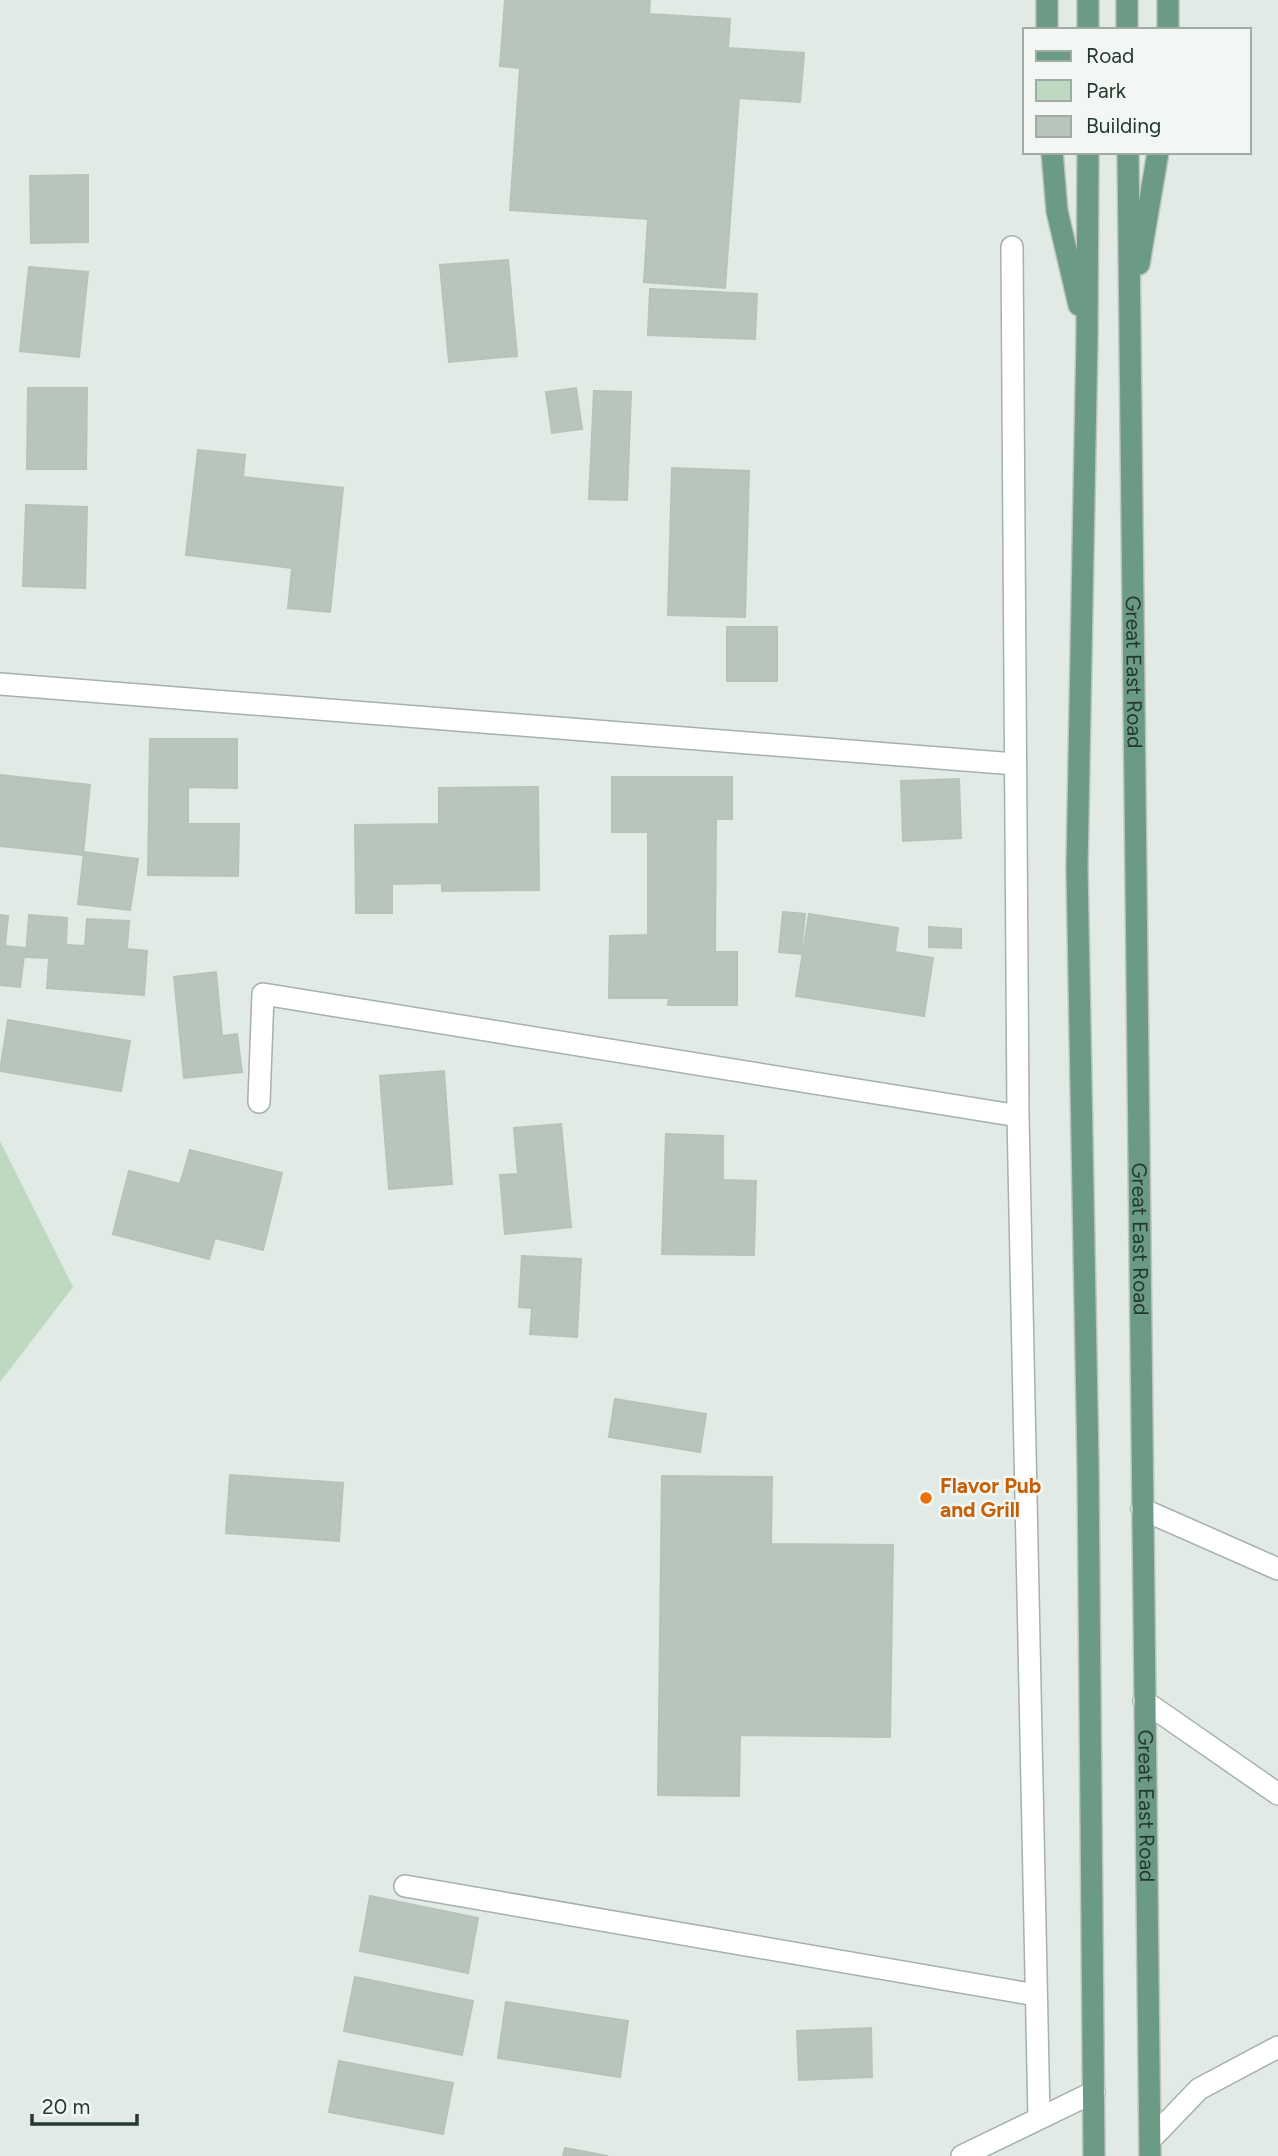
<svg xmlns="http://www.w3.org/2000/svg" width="1278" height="2156" font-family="Figtree,sans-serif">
<rect width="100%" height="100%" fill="#e2eae5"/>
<path fill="#bed9bf" d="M0 1141 73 1287 0 1382Z"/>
<path fill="#b8c5bd" stroke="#b5c3bb" stroke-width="2" d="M505 0H650L649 14 730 19 728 48 804 53 800 102 739 98 725 288 644 282 648 219 510 210 520 68 500 66Z
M88 175V242L31 243 30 176Z
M508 260 517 356 449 362 440 265Z
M29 267 88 272 79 357 20 351Z
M650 289 757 294 755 339 648 335Z
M28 388H87L86 469H27Z
M576 388 582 429 552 433 546 392Z
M594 391 631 392 627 500 589 499Z
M198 450 245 455 243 477 343 488 330 612 288 608 292 568 186 555Z
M672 468 749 471 745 617 668 615Z
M26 505 87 507 85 588 23 586Z
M727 627H777V681H727Z
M150 739H237V788L188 787V824H239L238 876 148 875Z
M0 775 90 785 83 855 0 846Z
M612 777H732V819H716L715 952H737V1005H668L669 998H609L610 936 648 935V832H612Z
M959 779 961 838 903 841 901 781Z
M538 787 539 890 442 891V883L392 884V913H356L355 825 439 824V788Z
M84 852 138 859 130 910 78 904Z
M783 912 805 914 801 954 779 952Z
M809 914 898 928 895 952 933 958 924 1016 796 996Z
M0 915 8 916 5 946 25 948 20 987 0 985Z
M29 915 67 918 66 945 85 946 87 919 129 921 127 949 147 951 144 995 47 988 49 958 26 957Z
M929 927 961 929V948L929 947Z
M216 972 222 1036 237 1034 242 1072 184 1078 174 977Z
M8 1020 130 1041 121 1091 0 1071Z
M444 1071 452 1184 389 1189 380 1076Z
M561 1124 571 1227 505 1234 500 1175 518 1174 514 1128Z
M666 1134 723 1136V1180L756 1181 754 1255 662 1254Z
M190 1150 282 1173 263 1250 215 1238 209 1259 113 1234 129 1171 180 1184Z
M522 1256 581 1259 577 1337 530 1334 532 1308 519 1307Z
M615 1399 706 1414 700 1452 609 1437Z
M230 1475 343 1483 339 1541 226 1533Z
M662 1476 772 1477 771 1544 893 1545 890 1737 740 1735 739 1796 658 1795Z
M370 1896 478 1918 468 1973 360 1951Z
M355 1977 473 2001 462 2055 344 2031Z
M506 2002 628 2021 620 2077 498 2058Z
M871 2028 872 2077 799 2080 797 2031Z
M339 2061 453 2083 443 2134 329 2112Z
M565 2148 608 2156H563Z"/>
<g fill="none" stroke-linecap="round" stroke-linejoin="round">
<defs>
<path id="minor" d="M1012 247 1018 1116 1039 2118
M0 684 1015 764
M259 1102 263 994 1018 1116
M1142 1509 1278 1569
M1144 1701 1278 1794
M405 1886 1036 1995
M1150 2140 1199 2089 1278 2047
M962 2156 1094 2092"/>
<g id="major">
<path d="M1047 0V30"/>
<path d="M1127 0V30"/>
<path d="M1168 0V30"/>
<path d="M1088 30V0"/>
<path d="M1052 152 1057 211 1079 305"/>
<path d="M1088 152 1087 338 1077 868 1088 1464 1094 2156"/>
<path id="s1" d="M1128 152 1150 2156"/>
<path d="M1139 264 1158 152"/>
</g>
</defs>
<use href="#minor" stroke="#a5b1ab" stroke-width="24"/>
<use href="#major" stroke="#bdc4c1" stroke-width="24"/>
<use href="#minor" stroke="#fff" stroke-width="21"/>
<use href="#major" stroke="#6c9b85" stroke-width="21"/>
</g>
<circle fill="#e8710a" stroke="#f2f7f4" stroke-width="2.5" cx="926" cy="1498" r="7"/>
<g text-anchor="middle" stroke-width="5" stroke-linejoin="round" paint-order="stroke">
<g font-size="21" fill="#24392f" stroke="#f2f7f4">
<text dy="7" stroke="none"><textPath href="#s1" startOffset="520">Great East Road</textPath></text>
<text dy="7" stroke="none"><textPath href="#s1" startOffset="1087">Great East Road</textPath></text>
<text dy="7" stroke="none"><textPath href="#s1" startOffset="1654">Great East Road</textPath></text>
</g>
<g font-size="21" font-weight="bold" fill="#c56008" stroke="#f2f7f4" text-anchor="start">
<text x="940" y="1493">Flavor Pub<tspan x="940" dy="24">and Grill</tspan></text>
</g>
</g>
<rect x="1023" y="28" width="228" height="126" fill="#f2f7f4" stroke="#a0aba5" stroke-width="2"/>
<rect x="1036" y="51" width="35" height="10" fill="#6c9b85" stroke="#a0aba5" stroke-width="2"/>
<text x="1086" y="63" font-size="21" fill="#24392f">Road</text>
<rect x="1036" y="80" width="35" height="21" fill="#bed9bf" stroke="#a0aba5" stroke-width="2"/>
<text x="1086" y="98" font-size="21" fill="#24392f">Park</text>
<rect x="1036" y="116" width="35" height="21" fill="#b8c5bd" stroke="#a0aba5" stroke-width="2"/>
<text x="1086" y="133" font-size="21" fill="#24392f">Building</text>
<path d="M32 2114v10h105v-10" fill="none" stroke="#24392f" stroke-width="3.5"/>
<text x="42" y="2114" font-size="21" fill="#24392f" stroke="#f2f7f4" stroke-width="5" paint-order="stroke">20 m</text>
</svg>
